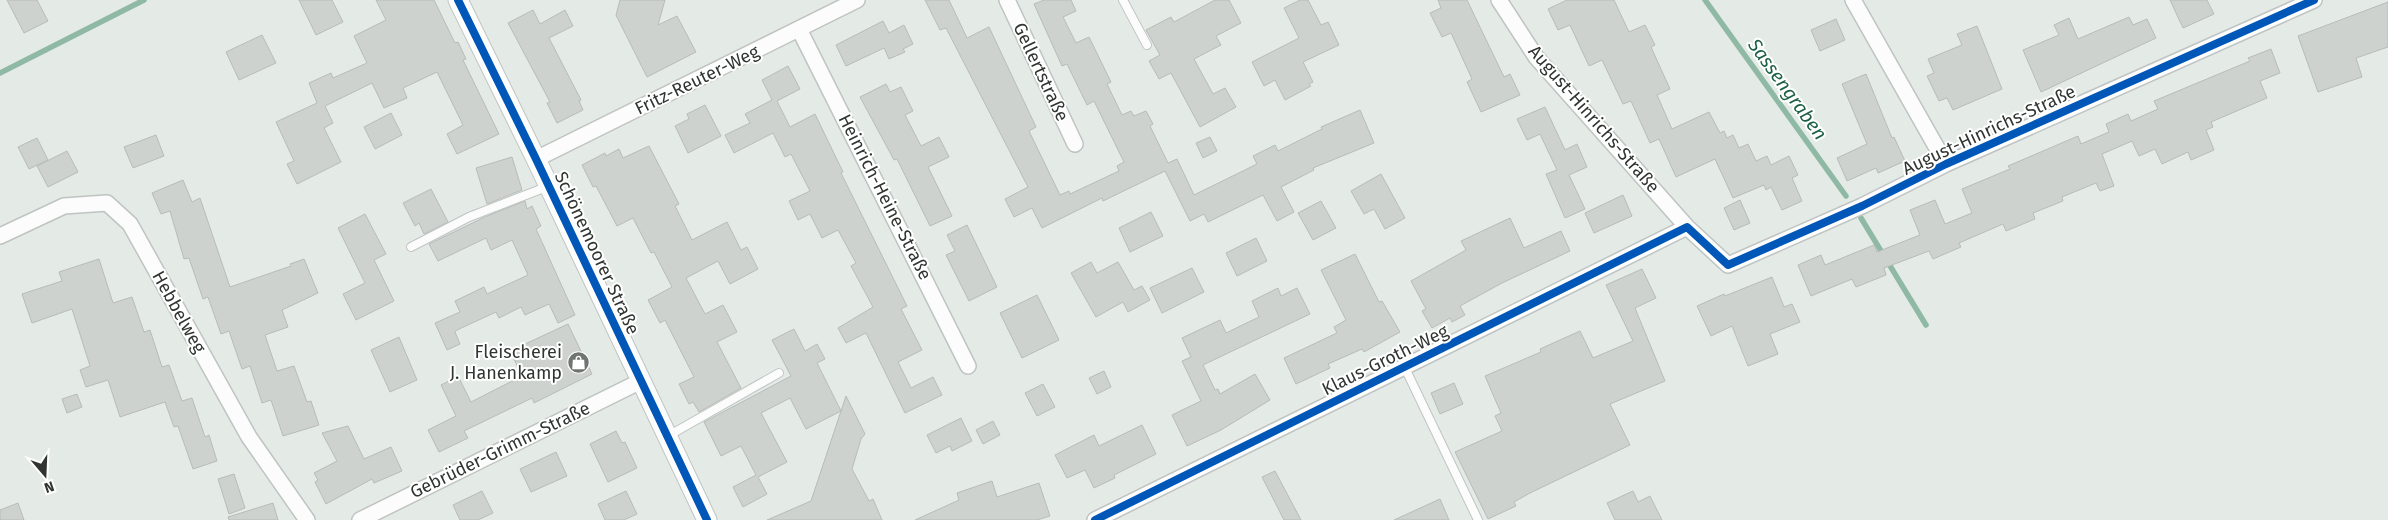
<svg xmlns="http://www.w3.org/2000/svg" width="2388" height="520" font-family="'Fira Sans',sans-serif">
<rect width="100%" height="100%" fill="#e4ebe7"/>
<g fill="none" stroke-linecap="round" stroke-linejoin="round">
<path stroke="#8fb9a4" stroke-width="5.5" d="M1705 0 1846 196
M0 73 144 0
M1861 218 1926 325"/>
</g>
<path fill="#cdd2cf" stroke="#b7bcb9" d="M7 0H37L48 21 24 33Z
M299 0H332L343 22 316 35Z
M376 0H434L455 43 458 42 466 59 463 60 499 134 457 154 447 134 463 125 437 72 403 88 407 98 384 108 372 83 325 106 333 123 324 128 341 162 297 184 287 164 294 161 276 122 317 103 309 83 331 73 333 78 367 63 354 36 386 20Z
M620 0H665L658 25 677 16 696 52 647 77 616 15Z
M925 0H949L967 38 989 27 1036 127 1029 131 1060 195 1069 191 1070 194 1119 171 1117 166 1124 162 1094 101 1087 105 1067 64 1062 66 1034 4 1044 0H1071L1076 11 1063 17 1076 43 1089 37 1111 82 1107 84 1122 115 1131 111 1134 116 1146 111 1153 124 1150 126 1168 163 1177 159 1194 195 1257 164 1253 156 1275 145 1278 151 1322 129 1321 127 1360 110 1374 143 1313 168 1314 170 1281 187 1294 212 1277 221 1263 195 1208 222 1204 214 1190 221 1165 171 1103 201 1102 198 1042 228 1032 208 1014 217 1005 199 1028 187 946 28 940 30Z
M1215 0H1229L1241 23 1216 36 1221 45 1194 59 1213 94 1225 88 1236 107 1200 127 1171 73 1159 79 1149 61 1160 55 1146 30 1171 17 1174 22Z
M1300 0H1308L1321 25 1328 22 1339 45 1303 62 1313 82 1309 84 1311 86 1285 100 1275 80 1264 86 1252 62 1299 38 1284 8Z
M1438 0H1467L1504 77 1510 74 1520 95 1481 112 1467 82 1472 79 1451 33 1442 37 1430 13 1441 8Z
M1567 0H1614L1629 32 1645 25 1655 45 1651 47 1670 89 1657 95 1672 129 1709 112 1720 133 1724 131 1727 138 1733 135 1739 148 1748 144 1756 161 1767 156 1771 165 1789 156 1798 175 1792 178 1802 201 1782 210 1771 187 1766 190 1764 185 1733 198 1715 159 1676 177 1659 139 1650 143 1631 101 1623 104 1602 60 1589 66 1570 25 1558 30 1548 9Z
M2170 0H2207L2214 14 2183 28Z
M2388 2V47L2356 58 2362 77 2318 92 2298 36Z
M533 10 540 24 565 10 573 26 549 38 581 100 579 101 583 110 557 123 547 103 550 102 508 23Z
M2129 17 2133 25 2147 19 2156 38 2041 92 2023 50 2059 35 2054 25 2069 18 2078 39Z
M1836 19 1845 40 1820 51 1811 30Z
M883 21 889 33 904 25 913 44 903 49 905 52 889 59 884 48 846 66 836 45Z
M1977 26 2002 89 1953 110 1947 98 1939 101 1927 76 1934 73 1928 59 1962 45 1957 34Z
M262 35 276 63 239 80 226 52Z
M2271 49 2280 73 2260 81 2267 98 2211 122 2213 127 2206 130 2214 150 2191 160 2188 152 2162 164 2155 149 2139 156 2132 141 2102 154 2114 186 2100 191 2096 183 2062 197 2063 201 2033 213 2035 219 2006 231 2003 224 1959 243 1961 247 1933 259 1929 251 1884 268 1886 275 1856 287 1852 279 1811 296 1798 265 1821 255 1825 265 1874 245 1877 252 1920 235 1910 210 1935 200 1945 224 1972 213 1962 189 2010 169 2008 166 2078 136 2081 144 2109 132 2106 124 2128 114 2131 121 2158 109 2154 101 2250 61 2248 58Z
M788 66 800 89 777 101 790 127 815 114 843 172 841 173 907 306 901 309 922 350 898 362 911 388 933 377 942 395 905 413 866 333 846 343 838 328 873 307 851 266 856 263 838 230 822 238 810 214 798 220 789 201 810 191 791 154 785 157 773 133 734 153 725 135 750 123 745 114 772 100 762 80Z
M1866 74 1892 138 1894 137 1905 161 1878 173 1876 168 1847 181 1837 158 1867 144 1842 84Z
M886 84 890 92 901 87 913 111 905 115 921 146 939 137 949 157 928 167 952 216 930 226 897 159 894 160 860 97Z
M705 105 721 136 688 153 675 126 689 119 687 114Z
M1545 107 1565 150 1577 144 1587 167 1569 175 1585 209 1565 218 1546 174 1557 170 1540 134 1527 140 1517 119Z
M391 113 402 135 375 149 364 127Z
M156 135 164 156 133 168 124 147Z
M1210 137 1217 151 1203 158 1196 143Z
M37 138 48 160 29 169 18 147Z
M649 146 679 204 675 206 692 240 727 222 741 250 747 247 758 269 730 284 718 261 686 278 705 314 723 305 737 332 717 342 741 388 699 412 693 402 689 404 679 384 694 377 665 320 660 323 648 300 672 287 654 252 651 253 633 218 617 226 596 186 593 187 582 165 605 153 606 156 619 149 623 158Z
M67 151 78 172 48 187 37 166Z
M512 157 522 190 487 204 476 168Z
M1381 174 1405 218 1385 229 1374 209 1364 214 1351 191Z
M183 180 192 202 200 198 230 287 291 266 290 264 304 259 318 293 282 310 288 327 265 335 277 371 294 366 307 402 311 401 319 425 283 436 271 400 262 403 250 366 242 369 229 331 221 334 208 297 203 299 189 258 184 259 170 211 161 214 152 193Z
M431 189 448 222 424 234 419 223 415 226 403 203Z
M1623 195 1632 216 1594 233 1585 213Z
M1740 200 1750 223 1734 230 1724 208Z
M525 201 527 209 532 206 541 226 536 229 575 315 558 323 549 304 525 315 521 307 499 318 496 312 457 330 455 332 460 344 447 350 435 323 460 312 455 301 484 287 487 294 528 275 512 240 491 250 486 238 438 261 429 244 487 216Z
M1321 201 1336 228 1313 240 1298 213Z
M1151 212 1163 236 1130 252 1119 228Z
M365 214 386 254 374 260 394 301 356 320 343 294 365 283 338 228Z
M1510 218 1524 248 1561 231 1570 251 1502 283 1460 306 1465 315 1452 322 1450 318 1432 328 1422 311 1426 309 1411 281 1466 250 1461 241Z
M967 225 997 287 969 301 946 255 955 251 947 235Z
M1256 238 1267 261 1237 276 1226 253Z
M1355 254 1379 302 1382 301 1400 332 1364 352 1362 349 1328 364 1330 368 1296 384 1284 358 1337 333 1334 327 1346 320 1321 270Z
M99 259 113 303 132 297 144 332 150 330 162 367 169 365 182 401 192 398 205 437 209 435 217 461 193 469 178 426 174 427 165 402 120 417 108 380 86 387 80 370 90 366 72 309 32 323 22 294 62 281 59 272Z
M1091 262 1097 273 1118 262 1134 290 1142 286 1150 300 1128 312 1123 302 1096 317 1071 273Z
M1192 268 1204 292 1162 313 1150 288Z
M1642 269 1656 298 1635 308 1665 381 1610 404 1630 445 1530 493 1514 502 1516 506 1488 519 1455 452 1502 431 1495 416 1501 413 1485 376 1541 352 1540 349 1580 331 1593 358 1633 341 1606 285Z
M1772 277 1784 307 1792 304 1800 322 1770 334 1778 354 1748 366 1732 326 1711 336 1697 306 1724 294 1725 296Z
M1278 288 1281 296 1297 288 1310 314 1203 365 1215 390 1218 389 1220 394 1255 374 1270 400 1221 430 1187 446 1172 415 1201 401 1182 361 1191 357 1182 338 1220 320 1226 333 1259 317 1252 301Z
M1037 295 1059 340 1022 358 1000 313Z
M568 324 592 374 534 403 532 398 464 431 468 438 439 452 428 430 456 416 441 385 458 376 471 402 522 376 510 351Z
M794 329 805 351 817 344 825 359 817 363 841 411 806 429 790 398 761 413 787 462 758 477 767 494 743 507 733 487 756 475 741 446 721 456 704 422 791 376 772 340Z
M399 337 417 380 390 392 371 350Z
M1104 371 1111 387 1097 394 1089 378Z
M1454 383 1463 404 1440 414 1431 393Z
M1043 384 1055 407 1037 416 1025 393Z
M77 394 82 407 67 413 62 399Z
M846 396 865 434 861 439 852 469 869 501 873 499 882 520H767L811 501Z
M961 418 972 441 952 451 950 446 936 453 927 435Z
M993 421 1000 435 983 444 976 430Z
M1142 425 1156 454 1114 475 1115 478 1094 488 1085 470 1067 478 1055 455 1094 435 1099 446Z
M348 426 364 459 391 447 402 471 374 483 372 479 326 504 315 482 318 480 314 473 337 461 322 433Z
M616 431 622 443 625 442 637 468 608 482 590 444Z
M556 452 567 476 531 492 520 469Z
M1275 471 1301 520H1284L1262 477Z
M234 474 245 508 229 514 218 479Z
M992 481 997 497 1039 483 1050 516 1037 520H915L959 500 957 493Z
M482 491 493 513 478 520H460L453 505Z
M626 491 637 514 624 520H605L598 504Z
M1633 491 1638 502 1650 496 1662 520H1615L1607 503Z
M1440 499 1449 520H1394Z
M18 503 24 520H0V510Z
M273 503 278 520H229L228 517Z"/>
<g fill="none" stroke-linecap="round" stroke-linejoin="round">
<defs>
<path id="service" d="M1123 0 1147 45
M411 247 469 217 549 186
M1405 368 1478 520
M668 436 779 373"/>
<path id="minor" d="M1007 0 1075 144
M1499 0 1536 57 1687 227 1728 265 1862 206 1946 164 2314 0
M1853 0 1946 164
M799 29 968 366
M536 159 857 0
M0 236 64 206 107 203 130 224 249 437 307 520
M360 520 641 381
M1095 520 1687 227"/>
<path id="tertiary" d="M458 0 536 159 707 520"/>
</defs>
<use href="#service" stroke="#bfc4c2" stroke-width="10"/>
<use href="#minor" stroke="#bfc4c2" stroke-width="18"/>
<use href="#tertiary" stroke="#bfc4c2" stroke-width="21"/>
<use href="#service" stroke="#fbfcfb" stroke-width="8"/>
<use href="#minor" stroke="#fbfcfb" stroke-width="15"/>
<use href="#tertiary" stroke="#fbfcfb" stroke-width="19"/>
<defs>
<path id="cycleway" d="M458 0 536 159 707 520
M1095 520 1687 227 1728 265 1862 206 1946 164 2314 0"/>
</defs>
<use href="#cycleway" stroke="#fff" stroke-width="11"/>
<use href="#cycleway" stroke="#0057b8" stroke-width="8"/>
</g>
<defs>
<symbol id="shop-disc" viewBox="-11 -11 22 22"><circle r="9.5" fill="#6f7571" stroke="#fff"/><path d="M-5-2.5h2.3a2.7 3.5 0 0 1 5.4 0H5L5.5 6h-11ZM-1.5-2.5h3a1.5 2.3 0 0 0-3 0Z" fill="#fff"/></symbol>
</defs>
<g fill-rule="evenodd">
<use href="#shop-disc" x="566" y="350" width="25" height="25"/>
</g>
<g text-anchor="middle" stroke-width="4" stroke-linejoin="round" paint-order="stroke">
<g font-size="18" fill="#303532" stroke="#fff">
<text transform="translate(1041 72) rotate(65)" y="6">Gellertstraße</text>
<text transform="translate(697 80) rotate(-26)" y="6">Fritz-Reuter-Weg</text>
<text transform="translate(1594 119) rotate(49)" y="6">August-Hinrichs-Straße</text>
<text transform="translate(1989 130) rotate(-25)" y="6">August-Hinrichs-Straße</text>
<text transform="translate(885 197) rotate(63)" y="6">Heinrich-Heine-Straße</text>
<text transform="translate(597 253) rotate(65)" y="6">Schönemoorer Straße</text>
<text transform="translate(179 312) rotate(61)" y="6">Hebbelweg</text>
<text transform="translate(1385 360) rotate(-26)" y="6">Klaus-Groth-Weg</text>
<text transform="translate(500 450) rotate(-26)" y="6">Gebrüder-Grimm-Straße</text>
</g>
<g font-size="18" fill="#303532" stroke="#fff" text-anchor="end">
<text x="562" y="358">Fleischerei<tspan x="562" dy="21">J. Hanenkamp</tspan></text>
</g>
<g font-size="19" font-style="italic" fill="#1c6046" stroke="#fff">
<text transform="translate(1788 89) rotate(54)" y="7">Sassengraben</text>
</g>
</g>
<g transform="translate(45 475) rotate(161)" stroke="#ffffff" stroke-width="4" paint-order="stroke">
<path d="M0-4L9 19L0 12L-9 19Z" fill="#303532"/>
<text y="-8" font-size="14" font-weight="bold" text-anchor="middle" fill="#303532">N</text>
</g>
</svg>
